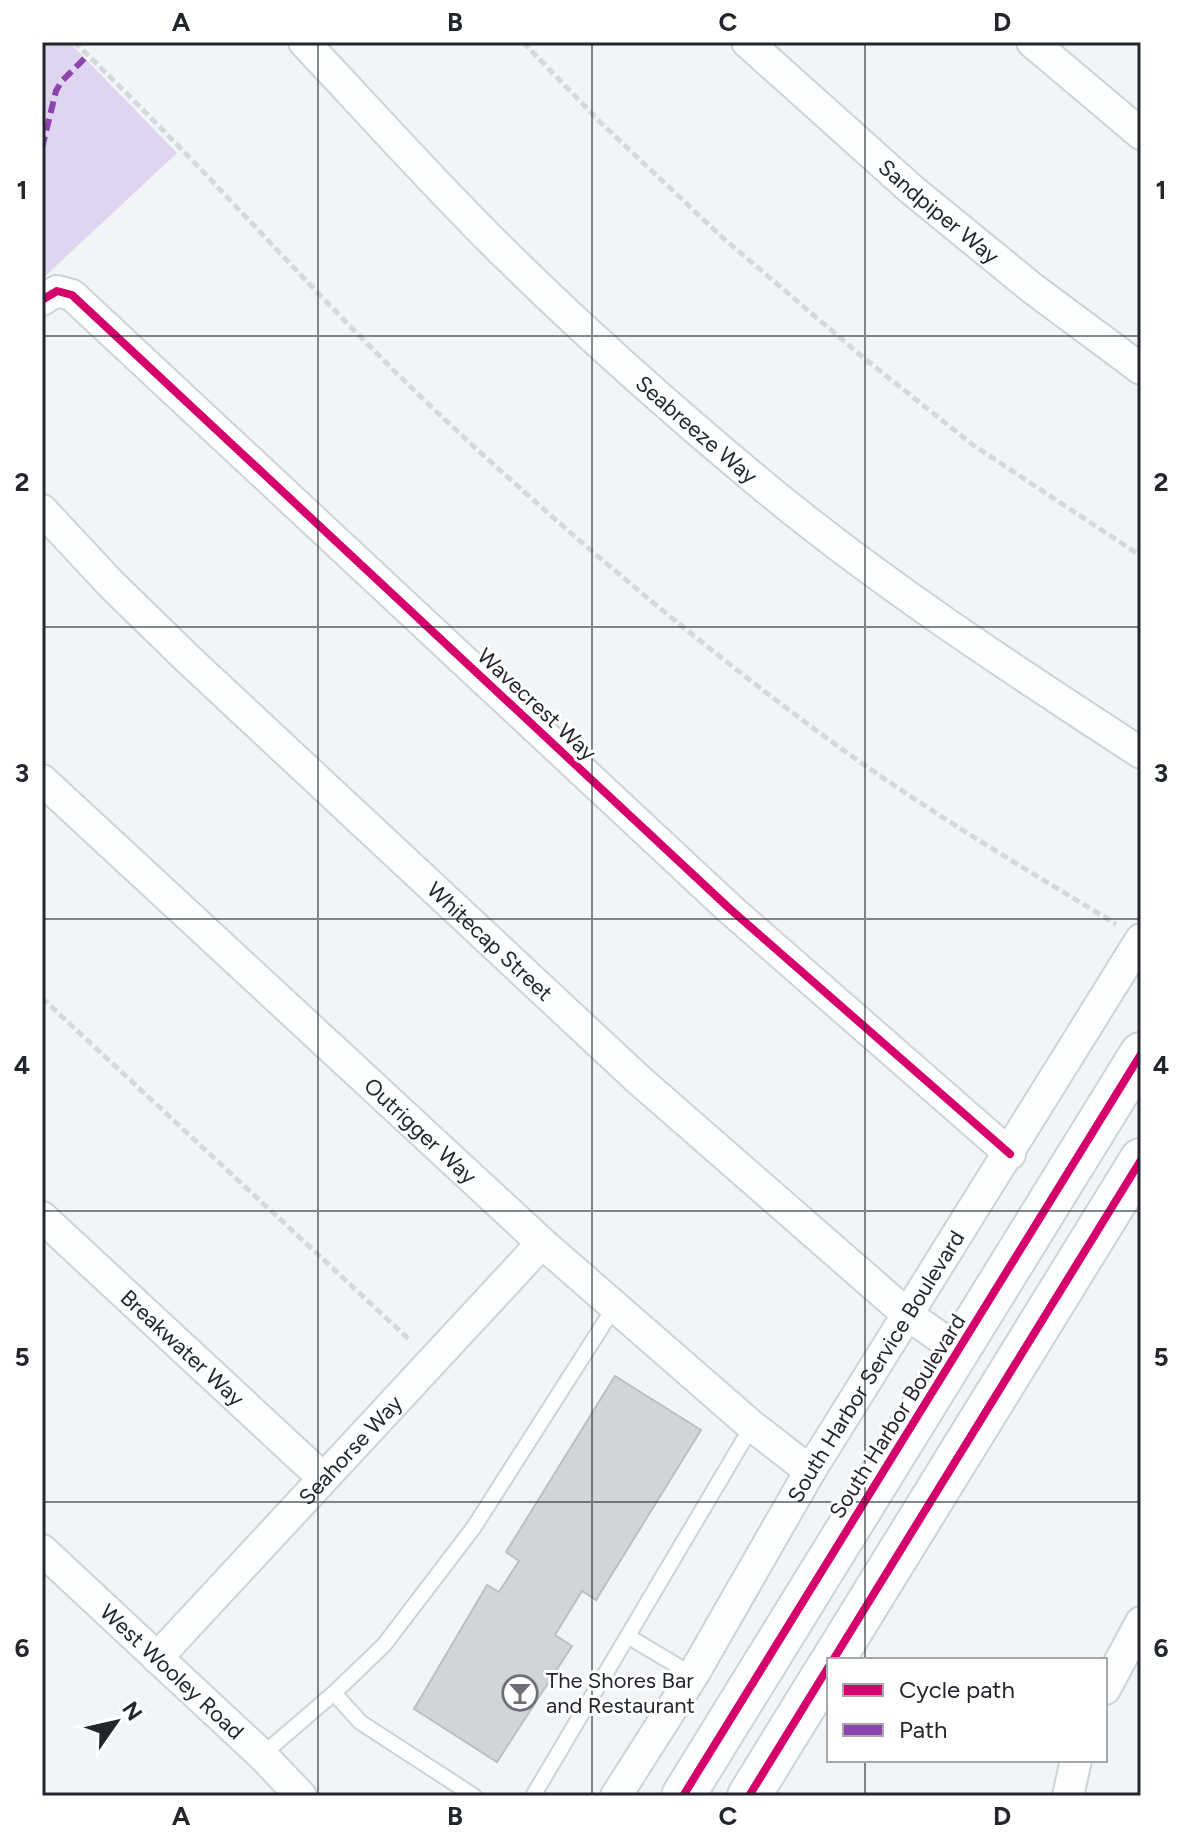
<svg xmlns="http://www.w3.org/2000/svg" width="1183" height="1838" font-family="Figtree,sans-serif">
<rect width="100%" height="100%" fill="#f2f5f8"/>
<path fill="#dfd5f1" d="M42 42H69L177 153 42 279Z"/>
<path fill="#d1d5d8" stroke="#babfc2" stroke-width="2" d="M615 1376 701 1430 596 1600 582 1591 555 1635 572 1646 497 1762 414 1709 487 1585 499 1592 519 1561 506 1552Z"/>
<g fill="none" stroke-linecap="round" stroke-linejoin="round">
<defs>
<path id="service" d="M629 1637 693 1675
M334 1693 360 1722 474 1796
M262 1755 334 1693 384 1645 474 1527 615 1306
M533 1796 752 1426"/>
<g id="minor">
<path id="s1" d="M304 42C366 108 427 176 491 240 575 324 665 404 756 480 877 581 1009 667 1141 753"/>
<path id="s2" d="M747 42 912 190 1032 288 1141 369"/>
<path d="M1032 42 1141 134"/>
<path d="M42 300 57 291 72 295 730 909 1010 1154"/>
<path id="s3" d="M42 510 111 584 189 660 639 1080 908 1315 958 1350"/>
<path id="s4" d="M42 780 542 1243 752 1426 810 1471"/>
<path id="s5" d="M42 1217 323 1478"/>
<path id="s6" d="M42 1550 262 1755 301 1796"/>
<path id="s7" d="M157 1658 542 1243"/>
<path d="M1105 1689 1141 1622"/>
<path id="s8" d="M616 1796 693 1675 810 1471 1141 939"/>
<path d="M1068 1796 1076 1760"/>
</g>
<path id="secondary" d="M833 1660 1141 1160
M683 1796 1141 1054
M749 1796 829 1666"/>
</defs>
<use href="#service" stroke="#cfd2d6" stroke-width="18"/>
<use href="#minor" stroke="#cfd2d6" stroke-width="34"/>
<use href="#secondary" stroke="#cfd2d6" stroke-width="46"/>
<path stroke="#d7d8d9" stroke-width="5" stroke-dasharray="8 4" stroke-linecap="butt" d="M74 42C206 167 323 307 456 430 575 540 701 646 832 742 923 808 1020 866 1116 924
M523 42 602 124 722 237 865 359 973 445 1141 556
M42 998 411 1341"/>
<use href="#service" stroke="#fdfefe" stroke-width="14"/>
<use href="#minor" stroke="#fdfefe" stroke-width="30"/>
<use href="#secondary" stroke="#fdfefe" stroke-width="42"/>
<path stroke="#8e44ad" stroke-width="6" stroke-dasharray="12 6" stroke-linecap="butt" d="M42 148 56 91 61 82 88 55"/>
<defs>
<path id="cycleway" d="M42 300 57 291 72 295 730 909 1010 1154
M833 1660 1141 1160
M683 1796 1141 1054
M749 1796 829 1666"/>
</defs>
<use href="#cycleway" stroke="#fff" stroke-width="13"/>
<use href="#cycleway" stroke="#d6006c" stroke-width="8"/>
</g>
<path fill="none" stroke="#23262c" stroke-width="2" stroke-opacity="0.55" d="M318 42V1796M592 42V1796M865 42V1660M42 336H1141M42 627H1141M42 919H1141M42 1211H1141M42 1502H1141M865 1760V1796"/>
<defs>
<symbol id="bar-ring" viewBox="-11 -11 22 22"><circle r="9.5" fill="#fff" stroke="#6b6e73" stroke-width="1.5"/><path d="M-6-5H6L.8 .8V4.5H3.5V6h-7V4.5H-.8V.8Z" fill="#6b6e73"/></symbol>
</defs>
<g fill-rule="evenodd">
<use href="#bar-ring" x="500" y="1673" width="40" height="40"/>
</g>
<g text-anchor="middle" stroke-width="6" stroke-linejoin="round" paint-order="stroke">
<g font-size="22" fill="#23262c" stroke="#fff">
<text dy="8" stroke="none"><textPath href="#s2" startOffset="256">Sandpiper Way</textPath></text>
<text dy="8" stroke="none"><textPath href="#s1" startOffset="552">Seabreeze Way</textPath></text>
<text transform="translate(537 704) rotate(43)" y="8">Wavecrest Way</text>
<text dy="8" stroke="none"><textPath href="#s3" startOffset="622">Whitecap Street</textPath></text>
<text dy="8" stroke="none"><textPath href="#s4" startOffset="516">Outrigger Way</textPath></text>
<text dy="8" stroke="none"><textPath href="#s5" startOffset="192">Breakwater Way</textPath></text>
<text dy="8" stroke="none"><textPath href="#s8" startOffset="502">South Harbor Service Boulevard</textPath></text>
<text transform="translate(897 1416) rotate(-58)" y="8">South Harbor Boulevard</text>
<text dy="8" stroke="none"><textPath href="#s7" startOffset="284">Seahorse Way</textPath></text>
<text dy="8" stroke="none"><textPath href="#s6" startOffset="178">West Wooley Road</textPath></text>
</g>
<g font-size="22" fill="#23262c" stroke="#fff" text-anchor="start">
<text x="546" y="1688">The Shores Bar<tspan x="546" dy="25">and Restaurant</tspan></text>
</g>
</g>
<rect width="1183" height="1838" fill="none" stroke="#ffffff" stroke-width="88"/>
<rect x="827" y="1658" width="280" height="104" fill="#ffffff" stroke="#a7a8ab" stroke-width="2"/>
<rect x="843" y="1684" width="40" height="12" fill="#d6006c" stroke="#a7a8ab" stroke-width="2"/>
<text x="899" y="1698" font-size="24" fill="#23262c">Cycle path</text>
<rect x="843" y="1724" width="40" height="12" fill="#8e44ad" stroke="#a7a8ab" stroke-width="2"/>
<text x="899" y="1738" font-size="24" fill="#23262c">Path</text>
<g transform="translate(116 1722) rotate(56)" stroke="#ffffff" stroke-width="6" paint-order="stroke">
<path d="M0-6L14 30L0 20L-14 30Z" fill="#23262c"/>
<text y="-12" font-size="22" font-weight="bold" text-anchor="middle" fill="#23262c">N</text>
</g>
<rect x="44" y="44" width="1095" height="1750" fill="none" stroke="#23262c" stroke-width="3"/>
<g font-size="26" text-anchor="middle" font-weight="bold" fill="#23262c">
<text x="181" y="31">A</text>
<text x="455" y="31">B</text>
<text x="728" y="31">C</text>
<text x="1002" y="31">D</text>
<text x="22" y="199">1</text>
<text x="1161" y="199">1</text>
<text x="22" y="491">2</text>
<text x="1161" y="491">2</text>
<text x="22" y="782">3</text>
<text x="1161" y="782">3</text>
<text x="22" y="1074">4</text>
<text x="1161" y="1074">4</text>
<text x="22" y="1366">5</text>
<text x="1161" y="1366">5</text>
<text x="22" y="1657">6</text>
<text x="1161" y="1657">6</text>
<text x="181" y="1825">A</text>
<text x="455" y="1825">B</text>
<text x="728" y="1825">C</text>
<text x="1002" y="1825">D</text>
</g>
</svg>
